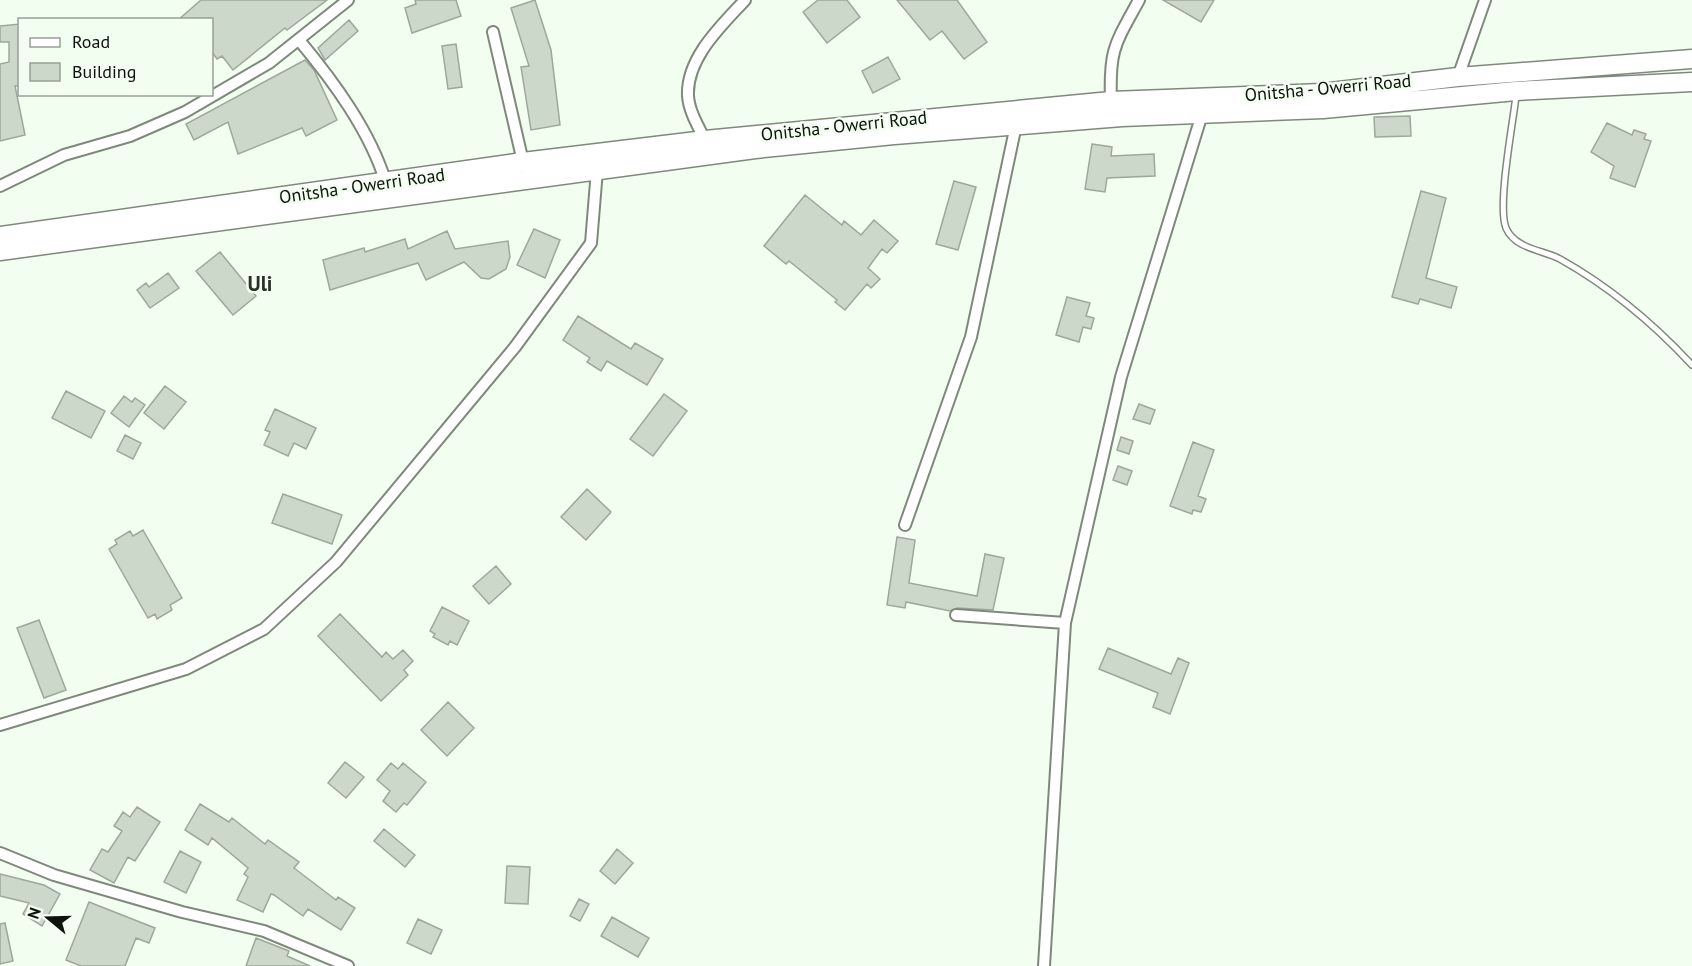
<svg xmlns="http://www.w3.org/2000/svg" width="1692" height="966" font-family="'PT Sans',sans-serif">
<rect width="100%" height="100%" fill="#f2feef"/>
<path fill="#ccd8c9" stroke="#9da89a" stroke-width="1.5" d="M201 0H327L287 30 285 28 233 70 222 56 217 59 212 52V20H178Z
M415 0H456L461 16 412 33 405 8 416 4Z
M535 0 551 50 560 125 531 130 521 67 529 66 511 8Z
M818 0H847L860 17 827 43 803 12Z
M897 0H957L987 42 964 59 942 31 930 40Z
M1163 0H1214L1201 22Z
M349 20 358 31 325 60 318 48Z
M20 24V86H15L25 135 0 141V64L9 62V42H0V26Z
M456 44 462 87 448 89 442 46Z
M888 57 900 79 873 93 862 71Z
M305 60 314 70 337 120 306 136 302 128 238 154 228 122 194 140 186 124Z
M1410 116 1411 136 1375 137 1374 117Z
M1607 123 1632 135 1634 130 1646 134 1644 139 1651 141 1635 187 1610 178 1614 166 1591 152Z
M1092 144 1112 147 1111 156 1154 154 1155 176 1107 178 1105 192 1085 189Z
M954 181 976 187 958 250 936 244Z
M1421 191 1446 198 1426 278 1457 287 1451 308 1420 299 1418 304 1392 297Z
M805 195 842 225 844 221 861 235 874 220 898 241 887 253 882 249 868 268 880 279 871 288 867 284 845 310 835 302 837 300 789 261 786 264 764 246Z
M534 229 560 240 545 278 517 265Z
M447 231 455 249 508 241 510 257 506 269 489 279 481 278 464 262 426 280 418 263 330 290 323 260 364 248 365 252 405 239 408 249Z
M220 252 256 296 233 315 196 271Z
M168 273 179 288 150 308 137 290 146 283 149 287Z
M1067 297 1090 303 1086 316 1094 318 1091 329 1083 327 1079 342 1056 335Z
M578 316 631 349 635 343 663 359 647 385 607 361 601 371 587 362 590 358 563 340Z
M165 386 186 402 164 429 144 413Z
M66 391 105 411 91 438 52 418Z
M664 394 687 411 653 456 630 439Z
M124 396 132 402 135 398 145 405 129 427 111 413Z
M1139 404 1155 410 1150 424 1133 419Z
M275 409 316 428 306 449 294 443 288 456 264 445 270 432 265 430Z
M125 435 141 443 133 459 117 451Z
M1121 437 1133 441 1129 454 1117 450Z
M1193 442 1214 450 1198 496 1206 499 1201 512 1193 510 1192 514 1170 506Z
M1118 466 1132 471 1127 485 1113 480Z
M587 489 611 512 586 540 561 517Z
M283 494 342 515 332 544 272 523Z
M143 530 182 598 170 605 172 610 157 619 155 614 148 618 109 549 117 544 115 540 130 531 133 536Z
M897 537 915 540 909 583 977 596 985 554 1004 558 993 610 957 608 950 611 906 602 905 608 887 605Z
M496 566 511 584 489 604 473 586Z
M442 607 469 621 457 645 450 641 448 645 433 637 435 634 430 631Z
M340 614 382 657 386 652 393 659 403 650 413 661 404 670 408 675 381 701 318 636Z
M39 620 66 690 44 698 17 628Z
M1108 648 1171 674 1178 658 1189 663 1170 714 1153 707 1158 693 1099 669Z
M448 702 474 728 447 756 421 730Z
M345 762 364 777 346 798 328 783Z
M391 763 398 769 403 763 426 782 407 805 404 803 396 812 383 801 390 791 377 780Z
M200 804 229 822 232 818 265 844 268 840 299 862 294 868 336 900 338 897 355 908 341 930 308 909 303 916 274 895 271 894 263 912 237 900 248 877 244 874 248 868 212 838 208 845 185 830Z
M137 807 160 822 135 861 128 857 114 883 90 870 102 849 108 852 122 831 114 826 123 812 130 817Z
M384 829 415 855 405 867 374 841Z
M617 849 633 863 615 884 600 871Z
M180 851 201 862 186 893 164 882Z
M507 866 530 867 528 904 505 903Z
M0 874 44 885 60 894 42 926 23 914 29 903 0 896Z
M579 899 589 904 580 921 570 916Z
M89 902 155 928 149 943 136 938 125 966H81L66 960Z
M612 917 649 938 638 957 601 936Z
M418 919 442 930 431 954 407 943Z
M5 923 13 961 0 964V924Z
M256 938 289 951 287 956 310 966H246Z"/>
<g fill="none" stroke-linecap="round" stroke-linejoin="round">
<defs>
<path id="service" d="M1516 96C1513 123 1497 206 1506 228 1515 249 1543 250 1560 259 1610 287 1653 323 1692 365"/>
<path id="minor" d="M493 32 523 162
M299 40C334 82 370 131 386 183
M1458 77 1485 0
M1111 101C1109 49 1115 44 1139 0
M705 140C698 126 689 111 688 96 686 58 722 25 745 0
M0 186 64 155 130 136 185 112 269 63 348 0
M905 525 971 337 1016 125
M956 615 1065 623
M0 725 186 669 264 629 336 562 515 347 591 243 597 170
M0 853 54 875 182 912 264 931 348 966
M1044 966 1065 623 1121 377 1202 114"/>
<path id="trunk" d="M0 236 523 162 705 140 1111 101 1322 93 1458 77 1692 59
M0 251 755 149 894 135 1122 117 1323 109 1516 91 1692 82"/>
</defs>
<use href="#service" stroke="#7e897c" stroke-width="8"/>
<use href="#minor" stroke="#7e897c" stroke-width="14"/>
<use href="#trunk" stroke="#7e897c" stroke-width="21"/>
<use href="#service" stroke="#fff" stroke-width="5"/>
<use href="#minor" stroke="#fff" stroke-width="10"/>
<use href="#trunk" stroke="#fff" stroke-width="18"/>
</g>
<g text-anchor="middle" stroke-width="5" stroke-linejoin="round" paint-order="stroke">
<g font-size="18" fill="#0e120d" stroke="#f2feef">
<text transform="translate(1328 88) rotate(-5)" y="6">Onitsha - Owerri Road</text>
<text transform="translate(844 126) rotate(-6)" y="6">Onitsha - Owerri Road</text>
<text transform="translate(362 186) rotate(-8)" y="6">Onitsha - Owerri Road</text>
</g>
<g font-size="21" font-weight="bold" fill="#283126" stroke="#f2feef">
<text x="260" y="291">Uli</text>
</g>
</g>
<rect x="18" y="18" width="195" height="78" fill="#f2feef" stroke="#97a095" stroke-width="1.5"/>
<rect x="30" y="38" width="30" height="9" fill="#ffffff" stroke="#97a095" stroke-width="1.5"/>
<text x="72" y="48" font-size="18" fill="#0e120d">Road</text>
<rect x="30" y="63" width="30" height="18" fill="#ccd8c9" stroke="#97a095" stroke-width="1.5"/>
<text x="72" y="78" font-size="18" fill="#0e120d">Building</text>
<g transform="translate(48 918) rotate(289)" stroke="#f2feef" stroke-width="4.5" paint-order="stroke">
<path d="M0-4.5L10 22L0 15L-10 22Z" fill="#0e120d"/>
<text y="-9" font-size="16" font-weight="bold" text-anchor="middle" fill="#0e120d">N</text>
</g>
</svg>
